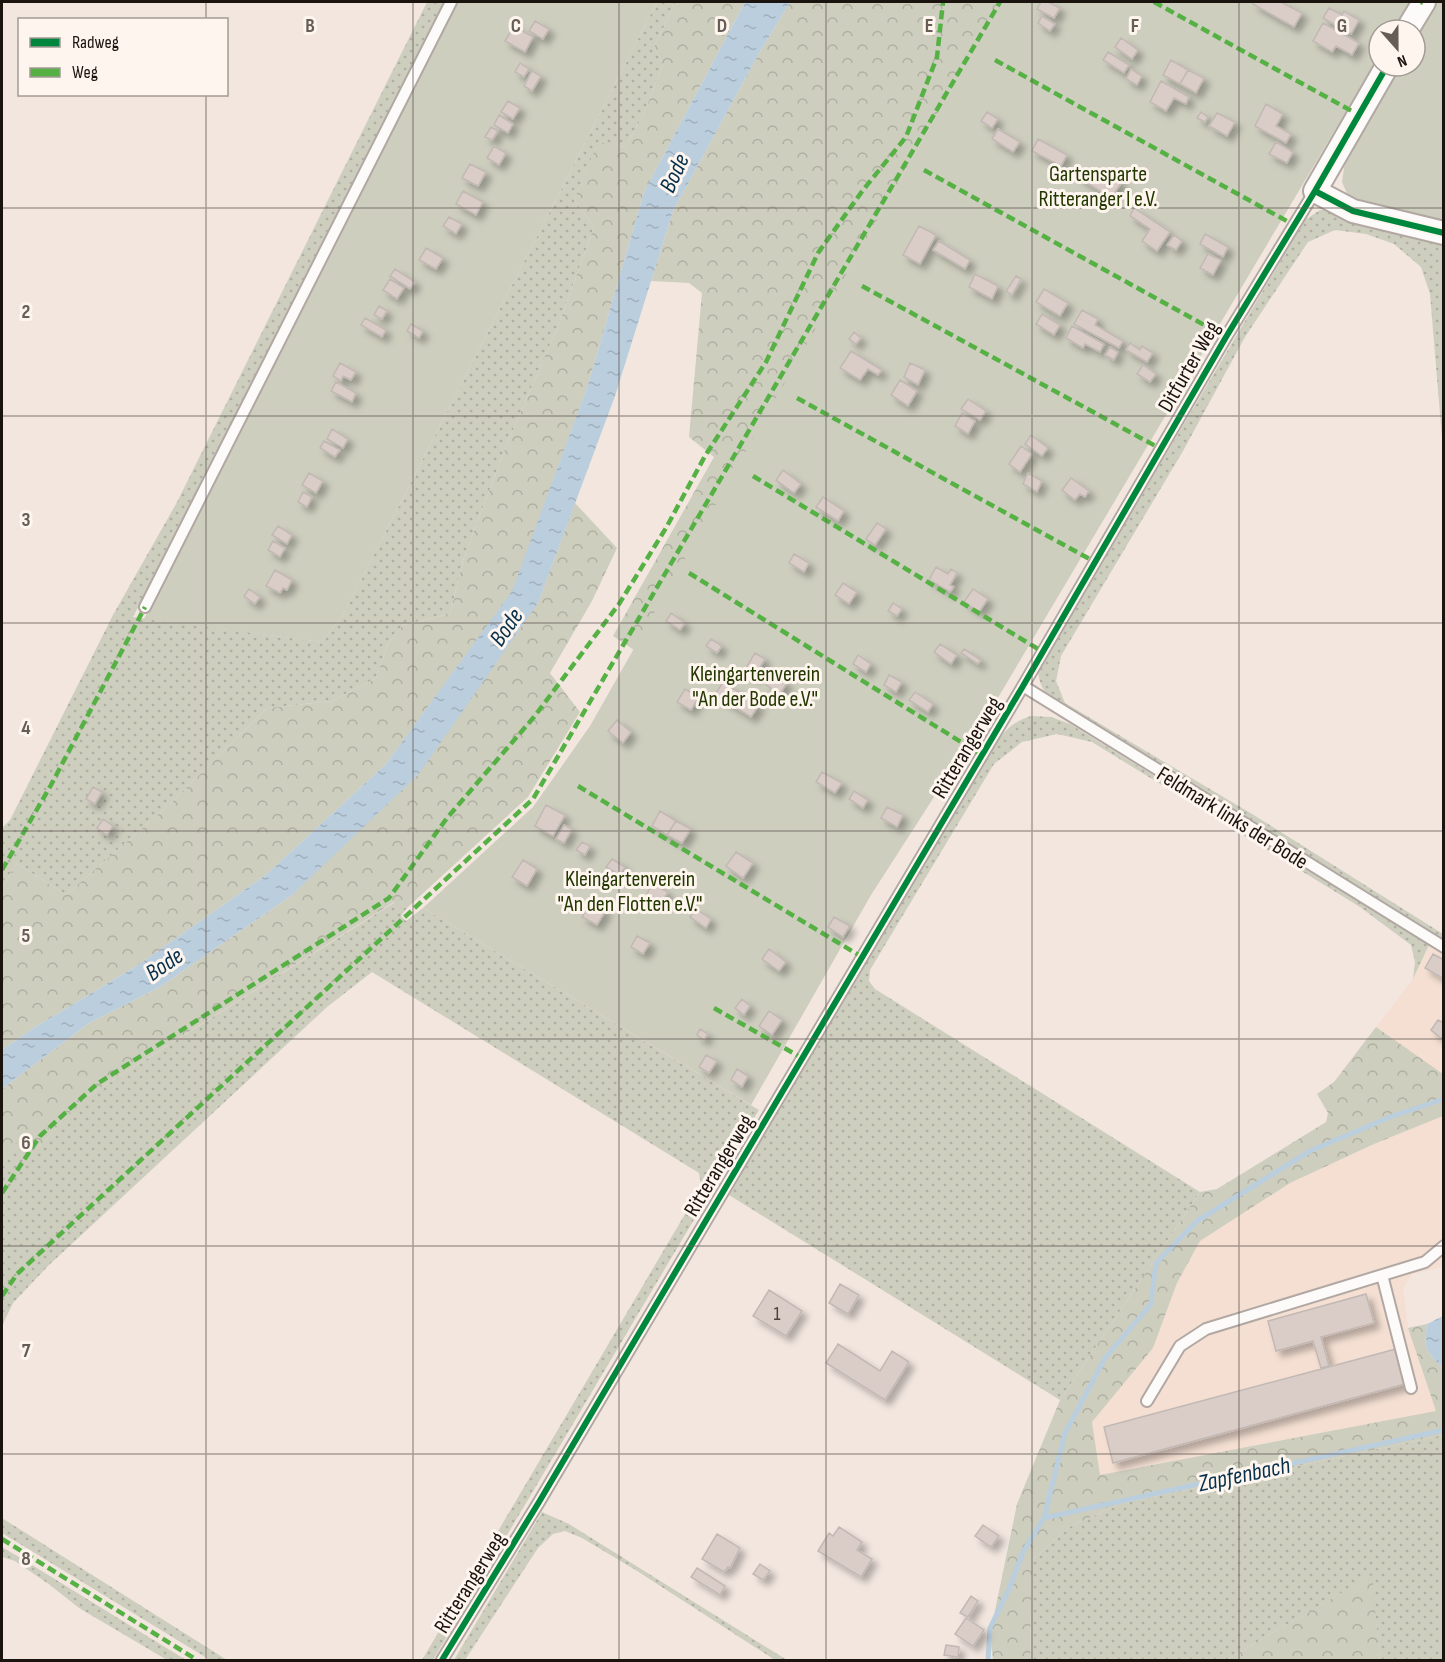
<svg xmlns="http://www.w3.org/2000/svg" width="1445" height="1662" font-family="'Sofia Sans Condensed',sans-serif">
<defs>
<pattern id="grass-dots" width="8" height="8" patternUnits="userSpaceOnUse" patternTransform="scale(1.5)"><rect width="8" height="8" fill="#cdcebe"/><path d="M2 2h.1M6 6h.1" fill="none" stroke="#afb0a2" stroke-width="1.8" stroke-linecap="round"/></pattern>
<pattern id="forest-crowns" width="20" height="18" patternUnits="userSpaceOnUse" patternTransform="scale(1.5)"><rect width="20" height="18" fill="#cdcebe"/><path d="M2 6a3 3 0 1 1 6 0M12 15a3 3 0 1 1 6 0" fill="none" stroke="#afb0a2"/></pattern>
<pattern id="water-ripples" width="26" height="14" patternUnits="userSpaceOnUse" patternTransform="scale(1.5)"><rect width="26" height="14" fill="#bbcede"/><path d="M2 4q2-2 4 0t4 0M15 11q2-2 4 0t4 0" fill="none" stroke="#a0b0bd"/></pattern>
<filter id="shadow"><feDropShadow dx="5.5" dy="5.5" stdDeviation="3" flood-color="#0004"/></filter>
</defs>
<rect width="100%" height="100%" fill="#f2e6df"/>
<path fill="#f4dfd2" d="M1429 945 1443 953V1074L1376 1027 1413 979Z
M1443 1116V1267L1412 1274 1403 1289 1408 1328 1436 1411 1100 1475 1092 1421 1153 1348 1177 1283 1200 1241 1290 1183 1374 1144Z"/>
<path fill="url(#grass-dots)" d="M427 2H445L133 617 322 642 342 617 657 2H676L654 47 663 64 643 116 625 147 598 143 574 200 594 227 560 321 507 444 464 557 450 614 403 625 388 644 376 678 332 701 267 708 171 803 66 895 16 863 2 889V828L10 820 113 615 176 504Z
M1320 210H1331L1443 242 1444 319 1442 334 1444 351 1443 450 1430 294 1421 267 1394 244 1366 234 1335 230 1308 242 1245 337 1183 451 1061 656 1056 681 1065 703 1252 814 1443 934V940L1061 706C1047 696 1039 688 1038 670L1305 220Z
M1031 716 1051 717 1070 724 1429 945 1413 979 1415 962 1411 945 1360 907 1092 742 1057 734 1022 742 994 764 870 970 869 981 875 989 1200 1192 1060 1400 729 1195 987 757C1001 736 1006 724 1031 716Z
M395 902 407 908 401 916 406 921 423 908 759 1110 433 1660H422L701 1187 699 1173 372 972 327 1007 49 1265 13 1303 2 1326V1160L20 1137 40 1146 80 1101Z
M1443 1435V1660H1380L1371 1576 1226 1660H1030L1032 1560 1069 1527 1120 1504Z
M542 1512 569 1524 787 1660H775L634 1569 582 1538 565 1531 553 1534 538 1548 465 1660H454Z
M2 1518 227 1660H210L2 1533Z
M2 1547 19 1557 186 1660H167L79 1608 50 1585 15 1561 2 1557Z"/>
<path fill="url(#forest-crowns)" d="M676 2H745L644 192 588 385 513 591 386 764 267 874 138 965 32 1029 2 1050V889L16 863 66 895 171 803 267 708 332 701 376 678 388 644 403 625 450 614 464 557 507 444 560 321 594 227 574 200 598 142 625 147 643 116 663 64 654 47Z
M790 2H1001L634 650 613 636 714 457 689 437 702 293 689 283 651 281 673 211 758 55Z
M575 503 617 548 592 601 550 673 580 712 528 797 407 908 394 902 80 1101 40 1146 20 1138 2 1160V1089L89 1023 160 987 292 895 538 603Z
M1376 1027 1443 1074V1116L1374 1144 1290 1183 1200 1241 1177 1283 1153 1348 1092 1422 1100 1475 1436 1411 1408 1328 1427 1324C1424 1349 1425 1351 1443 1368V1435L1120 1504 1069 1527 1032 1560 1030 1660H993L990 1635 1017 1504 1060 1400 1200 1192 1217 1189 1326 1122 1328 1113 1317 1094 1334 1082Z
M1372 1575 1380 1660H1226Z"/>
<path fill="#cdcebe" d="M458 2H657L342 617 322 642 144 619Z
M1001 2H1412L1395 30H1379V56L999 696 871 895 751 1105 423 908 533 807 590 726Z
M1436 2H1443V224L1384 211 1349 198 1342 182 1345 161 1399 66H1415V38Z"/>
<path fill="url(#water-ripples)" d="M745 2H790L758 55 673 211 615 396 538 603 418 775 292 895 160 987 89 1023 2 1089V1050L32 1029 138 965 267 874 386 764 512 591 588 385 644 192Z
M1443 1316V1368C1425 1351 1424 1349 1427 1324Z"/>
<g fill="none" stroke-linecap="round" stroke-linejoin="round">
<path stroke="#bbcede" stroke-width="5" d="M1044 1518 1444 1430
M988 1660 990 1628 1009 1589 1023 1552 1044 1518 1065 1433 1105 1358 1151 1304 1156 1263 1197 1221 1310 1151 1390 1117 1444 1099"/>
</g>
<path fill="#dacdc8" stroke="#c2b8b4" stroke-width="1.5" filter="url(#shadow)" d="M1041 2H1048L1060 8 1054 18 1037 9Z
M1254 2H1281L1302 13 1294 27 1253 4Z
M1329 8 1342 15 1344 11 1359 20 1351 34 1323 18Z
M1042 16 1055 24 1050 31 1038 23Z
M535 21 549 29 543 39 529 31Z
M1323 23 1359 43 1352 55 1336 46 1332 52 1313 41Z
M514 26 533 37 525 52 505 41Z
M1121 38 1138 50 1132 59 1115 47Z
M1108 52 1129 65 1124 73 1103 60Z
M1171 60 1188 70 1180 84 1163 75Z
M520 63 529 69 524 77 515 72Z
M1131 69 1142 76 1137 85 1126 79Z
M1188 70 1204 78 1196 93 1180 84Z
M532 71 541 76 532 91 524 86Z
M1161 81 1189 97 1186 104 1174 98 1166 111 1150 102Z
M508 101 520 108 513 119 501 112Z
M1266 104 1283 114 1276 126 1291 134 1286 143 1255 126Z
M987 112 998 119 992 128 981 121Z
M1201 112 1208 117 1205 122 1197 118Z
M1217 113 1235 122 1227 136 1209 126Z
M499 115 513 124 508 133 494 125Z
M491 127 498 131 492 140 485 137Z
M998 129 1020 142 1013 152 992 139Z
M1038 139 1067 155 1061 166 1032 151Z
M1276 142 1293 152 1287 163 1269 154Z
M494 146 506 153 499 165 487 158Z
M470 164 486 172 478 186 462 178Z
M1082 171 1098 181 1104 171 1122 182 1111 198 1078 177Z
M463 191 483 202 476 215 456 204Z
M1134 208 1170 232 1157 251 1142 241 1150 229 1130 216Z
M449 217 462 224 456 234 443 226Z
M919 226 936 235 920 264 903 255Z
M1205 234 1228 247 1223 257 1200 244Z
M1174 235 1182 241 1176 250 1167 245Z
M939 241 970 260 965 269 933 250Z
M426 248 443 258 436 269 419 260Z
M1208 254 1221 260 1213 275 1200 268Z
M395 269 415 282 410 289 390 276Z
M975 274 998 286 992 299 969 287Z
M1016 276 1021 279 1012 295 1006 291Z
M390 279 404 288 397 299 383 290Z
M1044 289 1068 303 1060 316 1036 302Z
M379 306 387 311 382 319 374 315Z
M1082 310 1098 319 1095 325 1123 341 1119 348 1074 324Z
M1042 314 1060 325 1054 335 1036 324Z
M365 318 386 330 382 337 361 325Z
M411 324 423 331 419 338 407 331Z
M1072 326 1104 344 1100 352 1085 344 1083 348 1066 338Z
M854 332 861 338 856 344 849 339Z
M1130 343 1140 350 1142 346 1153 353 1147 362 1126 350Z
M1110 347 1118 352 1114 360 1105 355Z
M851 351 882 370 878 375 868 369 860 380 840 368Z
M340 363 356 372 351 380 343 376 341 381 333 376Z
M910 363 925 370 918 385 904 377Z
M1143 365 1156 374 1150 382 1137 374Z
M900 380 917 391 908 406 891 395Z
M336 382 356 393 352 402 331 391Z
M968 399 986 411 980 420 961 409Z
M962 413 975 421 968 434 955 426Z
M332 429 348 439 343 448 327 439Z
M1031 435 1048 448 1042 456 1025 444Z
M324 441 340 450 335 457 320 448Z
M1021 446 1032 454 1020 472 1009 464Z
M783 470 801 484 794 493 776 480Z
M309 473 323 481 316 493 302 485Z
M1028 473 1042 481 1037 492 1023 484Z
M1071 478 1089 491 1085 497 1080 494 1075 500 1062 490Z
M303 492 312 497 307 507 298 502Z
M823 497 844 511 838 521 816 507Z
M877 523 886 529 875 545 866 539Z
M278 526 292 535 287 544 272 535Z
M273 541 285 548 280 557 268 550Z
M794 554 809 563 804 572 789 563Z
M936 567 948 574 951 569 957 573 950 585 954 587 950 592 929 580Z
M275 570 292 580 287 590 283 588 280 593 266 586Z
M843 583 857 592 849 604 835 595Z
M249 589 260 597 255 604 244 596Z
M973 589 988 599 979 612 964 602Z
M893 603 902 609 897 616 888 611Z
M671 613 685 623 680 630 666 621Z
M711 639 722 646 717 653 706 646Z
M940 644 957 655 951 664 934 652Z
M964 649 981 660 978 664 961 653Z
M755 653 765 659 754 677 744 671Z
M858 655 871 664 866 672 853 664Z
M773 674 787 683 780 694 766 685Z
M889 675 902 682 896 692 884 685Z
M723 682 759 705 751 717 715 695Z
M685 689 692 693 694 690 701 694 691 710 677 702Z
M915 692 933 704 928 712 909 700Z
M617 720 631 732 623 743 608 731Z
M822 772 842 783 835 793 816 782Z
M93 787 102 792 95 804 86 799Z
M854 791 868 800 863 808 849 799Z
M546 805 565 815 553 836 535 826Z
M887 807 903 815 897 827 881 818Z
M660 811 676 821 667 835 652 826Z
M103 819 113 826 107 835 97 828Z
M676 821 691 829 682 843 667 835Z
M564 825 572 829 564 843 556 839Z
M582 842 590 846 585 855 576 850Z
M736 852 753 863 743 878 726 866Z
M612 859 625 867 620 875 606 867Z
M523 860 537 869 527 886 512 877Z
M652 884 668 892 662 902 647 894Z
M591 902 606 910 597 925 582 917Z
M696 909 711 919 706 928 690 917Z
M834 917 850 926 843 937 828 927Z
M637 936 650 943 643 954 631 947Z
M769 949 786 962 779 971 762 959Z
M1433 954 1444 960V979L1425 968Z
M742 999 750 1006 744 1015 735 1008Z
M769 1011 782 1020 772 1035 759 1026Z
M1438 1020 1444 1023 1442 1039 1431 1030Z
M700 1029 708 1034 704 1040 697 1035Z
M706 1055 717 1061 709 1073 699 1067Z
M737 1069 748 1076 742 1087 731 1080Z
M840 1284 859 1295 848 1314 829 1303Z
M769 1290 802 1311 786 1336 753 1316Z
M1366 1294 1374 1323 1321 1337 1329 1366 1321 1368 1313 1341 1276 1351 1268 1321Z
M838 1344 880 1371 892 1351 909 1362 885 1400 826 1363Z
M1396 1349 1405 1384 1113 1463 1104 1427Z
M983 1525 999 1536 991 1547 975 1536Z
M839 1527 862 1542 857 1550 872 1559 861 1577 818 1551 829 1533 833 1536Z
M717 1534 740 1548 730 1568 728 1567 724 1572 702 1559Z
M760 1564 770 1571 763 1580 753 1574Z
M697 1568 725 1586 720 1595 691 1577Z
M971 1596 978 1601 968 1617 960 1613Z
M966 1618 984 1630 973 1646 955 1634Z
M946 1645 959 1647 958 1657 944 1655Z"/>
<g fill="none" stroke-linecap="round" stroke-linejoin="round">
<defs>
<path id="lane" d="M145 607 451 2
M1023 686 1444 947
M1382 1275 1411 1388
M1147 1401 1180 1346 1206 1329 1425 1262 1444 1246
M442 1660 539 1502 1023 686 1226 337 1315 191"/>
<path id="street" d="M1407 30 1424 2
M1387 66 1315 191 1353 211 1444 233"/>
</defs>
<use href="#lane" stroke="#b2a8a3" stroke-width="14"/>
<use href="#street" stroke="#b2a8a3" stroke-width="26"/>
<use href="#lane" stroke="#fdfbfa" stroke-width="10"/>
<use href="#street" stroke="#fdfbfa" stroke-width="22"/>
<path stroke="#55b144" stroke-width="4.5" stroke-dasharray="9 4.5" stroke-linecap="butt" d="M1154 2 1359 115
M1421 2 1423 3
M995 60 1294 225
M924 170 1226 337
M862 286 1161 449
M797 398 1095 562
M753 476 1043 652
M689 573 982 755
M578 786 862 957
M2 870 51 785 145 607
M714 1008 802 1058
M2 1193 40 1136 97 1084 389 898 447 818 534 717 619 604 666 528 705 456 766 362 818 253 863 190 906 137 937 57 943 2
M2 1296 17 1274 533 799 1000 2
M2 1539 197 1660"/>
<defs>
<path id="cycleway" d="M1315 191 1353 211 1444 233
M442 1660 539 1502 1023 686 1226 337 1315 191 1387 66"/>
</defs>
<use href="#cycleway" stroke="#fef5ef" stroke-width="10"/>
<use href="#cycleway" stroke="#00873e" stroke-width="6"/>
</g>
<path fill="none" stroke="#665d57" stroke-width="1.5" stroke-opacity="0.55" d="M206 2V20M413 2V1660M619 2V1660M826 2V1660M1032 2V1660M1239 2V1660M206 94V1660M2 208H1444M2 416H1444M2 623H1444M2 831H1444M2 1039H1444M2 1246H1444M2 1454H1444"/>
<g text-anchor="middle" stroke-width="6" stroke-linejoin="round" paint-order="stroke">
<g font-size="20" fill="#4a423c">
<text x="777" y="1320">1</text>
</g>
<g font-size="22" fill="#233700" stroke="#fef5ef">
<text x="1098" y="181">Gartensparte<tspan x="1098" dy="25">Ritteranger I e.V.</tspan></text>
<text x="755" y="681">Kleingartenverein<tspan x="755" dy="25">"An der Bode e.V."</tspan></text>
<text x="630" y="886">Kleingartenverein<tspan x="630" dy="25">"An den Flotten e.V."</tspan></text>
</g>
<g font-size="22" fill="#1a130e" stroke="#fef5ef">
<text transform="translate(1188 366) rotate(-60)" y="8">Ditfurter Weg</text>
<text transform="translate(966 747) rotate(-59)" y="8">Ritterangerweg</text>
<text transform="translate(1233 817) rotate(32)" y="8">Feldmark links der Bode</text>
<text transform="translate(718 1165) rotate(-59)" y="8">Ritterangerweg</text>
<text transform="translate(469 1582) rotate(-58)" y="8">Ritterangerweg</text>
</g>
<g font-size="24" font-style="italic" fill="#06304b" stroke="#fef5ef">
<text transform="translate(674 173) rotate(-65)" y="8">Bode</text>
<text transform="translate(506 627) rotate(-55)" y="8">Bode</text>
<text transform="translate(164 964) rotate(-34)" y="8">Bode</text>
<text transform="translate(1244 1474) rotate(-12)" y="8">Zapfenbach</text>
</g>
</g>
<g font-size="20" text-anchor="middle" font-weight="bold" fill="#665d57" stroke="#fef5ef" stroke-width="6" stroke-linejoin="round" paint-order="stroke">
<text x="310" y="32">B</text>
<text x="516" y="32">C</text>
<text x="722" y="32">D</text>
<text x="929" y="32">E</text>
<text x="1135" y="32">F</text>
<text x="1342" y="32">G</text>
<text x="26" y="318">2</text>
<text x="26" y="526">3</text>
<text x="26" y="734">4</text>
<text x="26" y="942">5</text>
<text x="26" y="1149">6</text>
<text x="26" y="1357">7</text>
<text x="26" y="1565">8</text>
</g>
<rect width="1445" height="1662" fill="none" stroke="#1a130e" stroke-width="6"/>
<rect x="18" y="18" width="210" height="78" fill="#fef5ef" stroke="#a39b95" stroke-width="1.5"/>
<rect x="30" y="38" width="30" height="9" fill="#00873e" stroke="#a39b95" stroke-width="1.5"/>
<text x="72" y="48" font-size="18" fill="#1a130e">Radweg</text>
<rect x="30" y="68" width="30" height="9" fill="#55b144" stroke="#a39b95" stroke-width="1.5"/>
<text x="72" y="78" font-size="18" fill="#1a130e">Weg</text>
<g transform="translate(1397 48) rotate(159)"><circle r="28" fill="#fef5ef" stroke="#a39b95" stroke-width="1.5"/>
<path d="M0-4.5L10 22L0 15L-10 22Z" fill="#665d57"/>
<text y="-9" font-size="16" font-weight="bold" text-anchor="middle" fill="#1a130e">N</text>
</g>
</svg>
